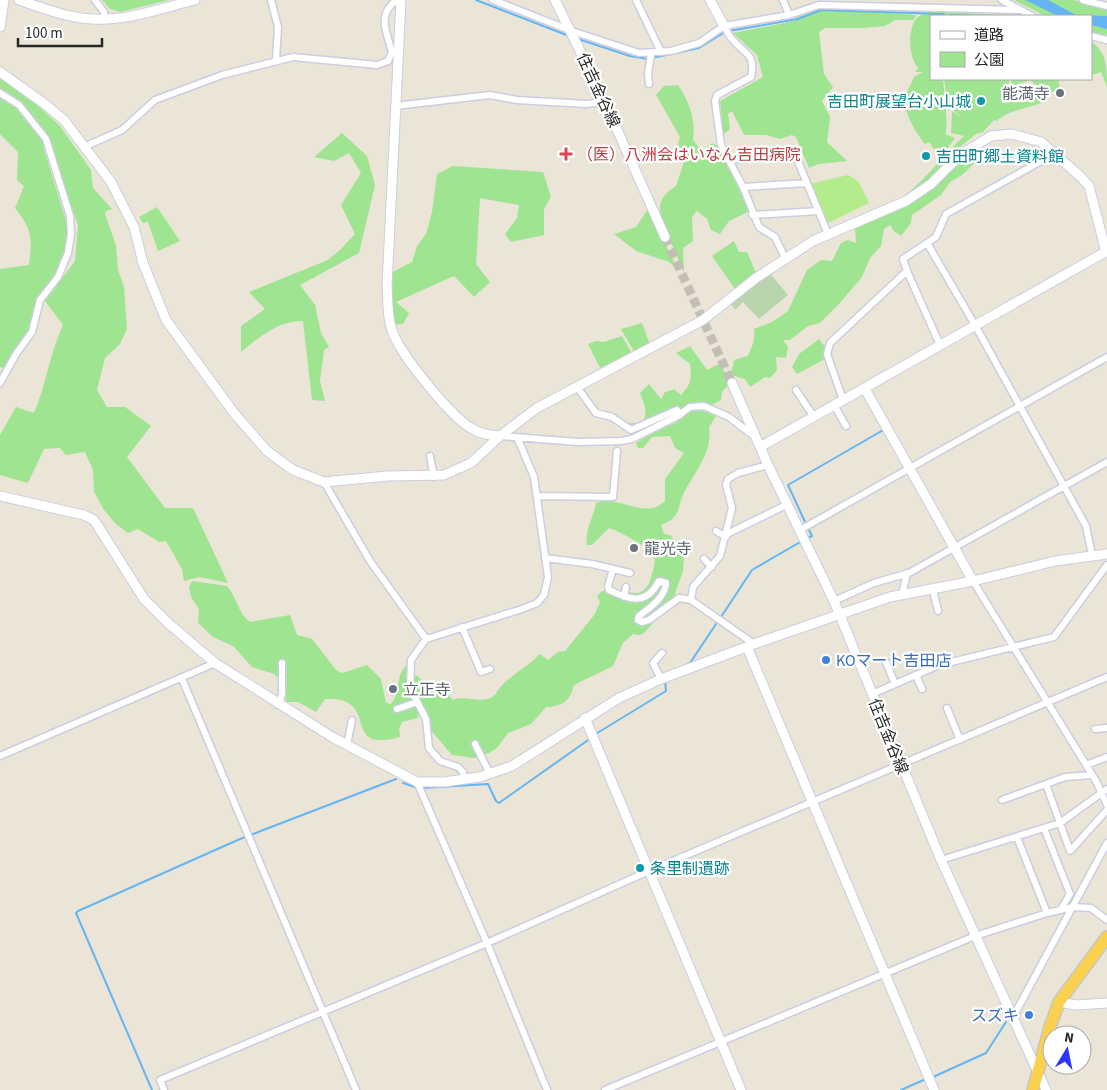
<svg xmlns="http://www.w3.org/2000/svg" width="1107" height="1090" font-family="'Source Sans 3','Noto Sans JP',sans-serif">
<rect width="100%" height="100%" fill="#eae5d7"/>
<path fill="#9fe490" d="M102 0H169L120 12 110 9Z
M1014 0H1073L1107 8V35L1091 32V16H1045Z
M819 7 916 15 914 20H895L885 26 863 28H825L819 32 824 74 833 87 822 101 830 117 827 142 847 161 819 164 809 168 796 137 792 135 780 139 766 135H744L732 111 728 114 730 129 723 135 720 101 763 77 757 55 733 33 795 21 797 16Z
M930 11 1022 16H931V79H943C944 90 949 127 945 134L955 138 946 150 937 154 929 142 925 144C916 133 904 113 905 99 906 92 912 83 914 77L923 72H915L918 68C909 57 907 31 916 19 919 15 926 13 930 11Z
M1091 42C1107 51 1107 69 1107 87L1101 72 1093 75 1091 71Z
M0 77 35 103 60 126 91 170 93 188 112 209 106 211 105 214 116 245 118 270 124 287 127 329 120 344 105 358 97 390 107 407H125L151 426 127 457 165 508H193L228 583 200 577 184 581 182 569 166 541 159 542 138 529 128 533 116 524 104 510 94 492 93 470 85 452 66 455 60 448 44 449 28 483 0 475V435L16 407 34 413C46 385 50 353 63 325L45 301 75 261 78 225 52 151 43 146 70 234 58 277 40 300 32 332 6 369 0 367V269L29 265C32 237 33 231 15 208L24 186 17 180 18 152 0 134Z
M944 79H1010L1002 103C1016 102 1027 97 1037 86L1030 80 1010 87 1012 79H1058L1060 88 1044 96 1045 101C1034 107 1005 111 997 121L994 120 983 132 976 134 956 150 920 189 896 202C923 184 940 158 964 136L951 133 952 111 963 118 948 106Z
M678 85C689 101 696 121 693 140L702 151 712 143 718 146 741 191 748 212 729 221 720 234 711 230 707 219 697 211 692 217 693 241 683 248 684 273C679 258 659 220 660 207 660 198 669 190 676 186L683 165V156L678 144 680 137 656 95 664 86Z
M342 133 367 156 375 185 359 253 300 285 315 305 321 333 329 347 324 350 320 381 325 401 312 400 303 321C279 320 258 338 241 352V326L265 309 249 292 328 260 340 250 355 234 341 205 361 173 349 153 334 161 314 157Z
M976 151 978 155 977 161 962 175 950 182 941 195 912 215 911 223 901 236 894 231 890 225 884 229 881 246 870 258 862 277 839 304 820 323 808 326 790 340H783L788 347 786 358 776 357 777 370 770 378 765 377 750 387 745 379 731 375 734 360 748 356C753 343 755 343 754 329L772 322 788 311 807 270 821 260 832 261 841 243 848 240 856 243 855 228 857 222 912 197 959 158 964 160Z
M453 166 543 172 551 197 544 209V235L511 242 505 234 517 218 519 205 480 198 476 264 490 282 474 297 454 276 396 302 409 313 403 324 393 325 389 274 412 262 417 246 426 234 432 212 437 174Z
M157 207 180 241 158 251 148 222 143 223 139 217Z
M648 209 677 268 669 262 636 251 614 234 636 227Z
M734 241 739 252H747L756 273 735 289 712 256Z
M642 323 650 345 635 353 621 329Z
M622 336 631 352 600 368 588 344 596 341 604 342Z
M819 339 825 347 827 358 797 374 792 367 799 354Z
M690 346 707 370 721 363 729 384 722 392 721 400 707 408H697L635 426 625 424C630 422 633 424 638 423 652 418 643 402 640 393L649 384 661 399 665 392 674 389 681 395C691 384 692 380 690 364L676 353Z
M692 411H703L716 416 709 427C713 454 694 472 683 495 679 502 680 511 674 517 671 521 665 523 661 525L664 534 670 535 681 547 684 558 683 571 672 602 644 633 640 635 633 634 623 643 613 666 578 683 573 687C571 701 560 707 546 707L531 724 508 733 497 748 489 753 474 758 452 755 429 728 419 707 418 718 402 722 399 729 400 737C338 754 383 696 325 699L316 712 298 702H286L284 683 274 674 252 667 233 646 213 637 198 623 199 609 191 597 189 587 192 581 227 586C238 599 237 612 250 622L290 615 297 635 312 639 336 670 342 673 367 665 381 679 386 703 391 704C402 691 394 676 407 665L413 676 412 682 416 675 428 685 445 691 453 700C464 695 478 703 491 698 495 696 498 690 501 686 513 674 528 666 540 654L548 660 558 652 565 651 595 614 600 602 597 596 602 591 639 593C649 588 649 583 652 574 653 568 657 561 653 554 648 547 617 530 609 528L592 545H587C584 532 594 516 596 503 619 494 644 521 665 501V479L684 453 675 448 670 436 652 437 643 448H638L636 443 665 426 676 423 684 414Z"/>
<path fill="#bad5ad" d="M767 270 788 295 759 319 743 302 735 310 730 302Z"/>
<path fill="#b3ec8b" d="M848 175 859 182 869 203 826 224 810 184Z"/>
<path fill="#64b5f2" d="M1025 0H1048L1076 15 1107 16V29L1091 25V16H1058Z"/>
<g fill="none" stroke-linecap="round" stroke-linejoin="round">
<path stroke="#64b5f2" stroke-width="2" d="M476 0 569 36
M950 15 972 16
M729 31 798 19 821 10 944 14
M578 39 630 56 648 59
M652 58 699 48 725 32
M806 524 788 485 885 429
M806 539 812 536 808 528
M721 617 752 570 802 541
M682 667 690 663 716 624
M594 735 666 691 665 680
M403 783 418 788
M422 788 488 784 496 801 499 803 591 738
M933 1077 986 1053 1006 1022
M152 1090 76 913 78 911 240 839 396 779
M901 1090 926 1079"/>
<path stroke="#c3bfb4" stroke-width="9" stroke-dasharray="9 4.5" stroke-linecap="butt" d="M665 237 732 383"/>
<defs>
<path id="minor" d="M95 0 104 12 105 19
M271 0 278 27 276 60
M493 0 572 31 639 53 671 51 699 43 724 26 789 15 819 5 1018 10
M636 0 661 52
M783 0 789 15
M1002 0 1032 16
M1083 0 1107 6
M724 26C727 31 729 36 733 40 745 55 756 53 751 77L717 95 715 101 721 145 743 187 759 227 775 237 785 258
M1091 36 1107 40
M649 84 648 74 651 54
M0 93 19 105 46 139 70 216 71 234 68 253 58 277 40 300 32 332 16 354 0 383
M395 106 490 95 517 100 586 104 605 102
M84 147 122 130 155 100 222 75 293 57 377 65 388 61 392 52C387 33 376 14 397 0
M730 160 795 154 828 234
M743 187 807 183
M752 215 818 211
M927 243 975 325 1086 526 1092 555
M907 271 940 345
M577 387 596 413 612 417 631 430 677 410 680 414
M796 390 814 417
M843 400 827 354 830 343 907 271 903 259 936 237 946 214 1043 160 1058 156
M834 405 846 426
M500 436 578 442 621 441 632 439 678 416 690 407 704 406 729 417 755 437
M430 456 434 477
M324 482 370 561 426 639
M537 496 613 497 617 451
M800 530 1107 357
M716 531 726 537
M727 534 786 505
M545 558 592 564 630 573
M704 559 712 567
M613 569 608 586 609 590C630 600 646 606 659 581L666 583C665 598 649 608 639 616L638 620 642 622 649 620 679 598 691 600
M973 581 1096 781 1107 805
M933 590 938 611
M902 595 907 573
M624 597 626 587
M834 601 874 583 909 573 1107 462
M462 627 481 672 490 669
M754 644 691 600 693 587 720 556 732 508 726 485 728 479 738 473 768 465
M886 662 895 684
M916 675 922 689
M182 679 356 1090
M661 679 653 663 662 653
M872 694 939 665 1054 637 1107 565
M278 705 282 694V663
M947 708 960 740
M397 709 417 702
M1095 729 1107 728
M475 744 490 774
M347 745 352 720
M0 756 215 663
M1086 765 1107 757
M464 779 463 772 458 767 440 761 429 748 426 719 410 688 411 660 426 639 522 609 537 603 544 595 548 577 534 477 517 437
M417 782 487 943 547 1090
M1046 784 1070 851 1107 810
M1002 800 1065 777 1091 775
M1044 828 1070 894 1061 909
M1017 837 1047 913
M941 860 1060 823 1107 789
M1012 1019 1107 843
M164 1090 160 1080 487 943 649 871 1107 677
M605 1090 975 936 1047 913 1073 907 1091 908 1107 920"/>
<path id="tertiary" d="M19 0C43 8 67 18 93 19 127 21 162 8 195 0
M401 0 387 285C388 298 387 314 391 327 396 350 451 417 471 428 480 434 489 435 500 436
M710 0 724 26
M0 27 4 0
M0 72 46 105 64 120 111 182 134 227 143 263 166 320 234 413 267 451 293 470 324 482 388 476 444 475 471 463 500 436 537 408 703 320 756 278 813 241 906 201 931 184 960 155 991 136 1012 134 1041 142 1081 177 1089 186 1106 252
M865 389 973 581
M760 447 1107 251
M0 496 84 515 94 520 144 599 168 623 215 663 332 737 417 782H444L480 777 512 766 619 698 661 679 754 644 890 597 973 581 1055 561 1107 554
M747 647 934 1090
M585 718 741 1090
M1059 1002 1076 1005 1107 1003"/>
<path id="secondary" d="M555 0 603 98 665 237
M732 383 768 465 834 601 941 860 1046 1090"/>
<path id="trunk" d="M1033 1090 1050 1027 1059 1002 1107 937"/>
</defs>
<use href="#minor" stroke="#cccde1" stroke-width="9"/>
<use href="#tertiary" stroke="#cccde1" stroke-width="11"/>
<use href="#secondary" stroke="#cccde1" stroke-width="11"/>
<use href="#trunk" stroke="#c7c7c7" stroke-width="14"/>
<use href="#minor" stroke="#fff" stroke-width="6"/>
<use href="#tertiary" stroke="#fff" stroke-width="9"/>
<use href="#secondary" stroke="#fff" stroke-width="9"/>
<use href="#trunk" stroke="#fad04f" stroke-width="11"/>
</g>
<g fill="#6b7280" stroke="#fff" stroke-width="2">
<circle cx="1060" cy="93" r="5"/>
<circle cx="634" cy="548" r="5"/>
<circle cx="393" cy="689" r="5"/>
</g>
<g fill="#0f9aa8" stroke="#fff" stroke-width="2">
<circle cx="981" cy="101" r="5"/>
<circle cx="926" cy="156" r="5"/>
<circle cx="640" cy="868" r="5"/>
</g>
<path fill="#e0444e" stroke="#fff" stroke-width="2" d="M563.5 146.5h5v5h5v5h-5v5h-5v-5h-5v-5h5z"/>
<g fill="#3f7fe0" stroke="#fff" stroke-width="2">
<circle cx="826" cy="660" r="5"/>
<circle cx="1029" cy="1015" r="5"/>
</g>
<g text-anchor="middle" stroke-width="4.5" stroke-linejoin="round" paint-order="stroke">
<g font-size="16" fill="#272727" stroke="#fff">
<text transform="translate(599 90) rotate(65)" y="6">住吉金谷線</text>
<text transform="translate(889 736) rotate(68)" y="6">住吉金谷線</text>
</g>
<g font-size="16" fill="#5b616d" stroke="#fff" text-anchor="start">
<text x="1050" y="99" text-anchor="end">能満寺</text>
<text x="644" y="554">龍光寺</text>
<text x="403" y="695">立正寺</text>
</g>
<g font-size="16" fill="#0d838f" stroke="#fff" text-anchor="start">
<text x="971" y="107" text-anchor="end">吉田町展望台小山城</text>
<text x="936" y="162">吉田町郷土資料館</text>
<text x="650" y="874">条里制遺跡</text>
</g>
<g font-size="16" fill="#be3a42" stroke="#fff" text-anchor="start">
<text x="577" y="160">（医）八洲会はいなん吉田病院</text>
</g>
<g font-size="16" fill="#366cbe" stroke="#fff" text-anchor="start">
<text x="836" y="666">KOマート吉田店</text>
<text x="1019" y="1021" text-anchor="end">スズキ</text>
</g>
</g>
<rect x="930" y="15" width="162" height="65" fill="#ffffff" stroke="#a9a9a9"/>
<rect x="940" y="31" width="25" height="8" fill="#ffffff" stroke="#a9a9a9"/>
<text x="974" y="40" font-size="15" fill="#272727">道路</text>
<rect x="940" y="52" width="25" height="15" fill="#9fe490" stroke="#a9a9a9"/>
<text x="974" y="65" font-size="15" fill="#272727">公園</text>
<g transform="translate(1067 1050) rotate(10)"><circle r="24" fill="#ffffff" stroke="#a9a9a9"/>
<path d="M0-4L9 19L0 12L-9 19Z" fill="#2f34ff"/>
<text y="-8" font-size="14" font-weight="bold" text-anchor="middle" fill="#272727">N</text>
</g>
<path d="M18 38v8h84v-8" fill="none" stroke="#272727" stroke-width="2.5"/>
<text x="25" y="38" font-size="15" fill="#272727" stroke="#ffffff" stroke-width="4" paint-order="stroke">100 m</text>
</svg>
